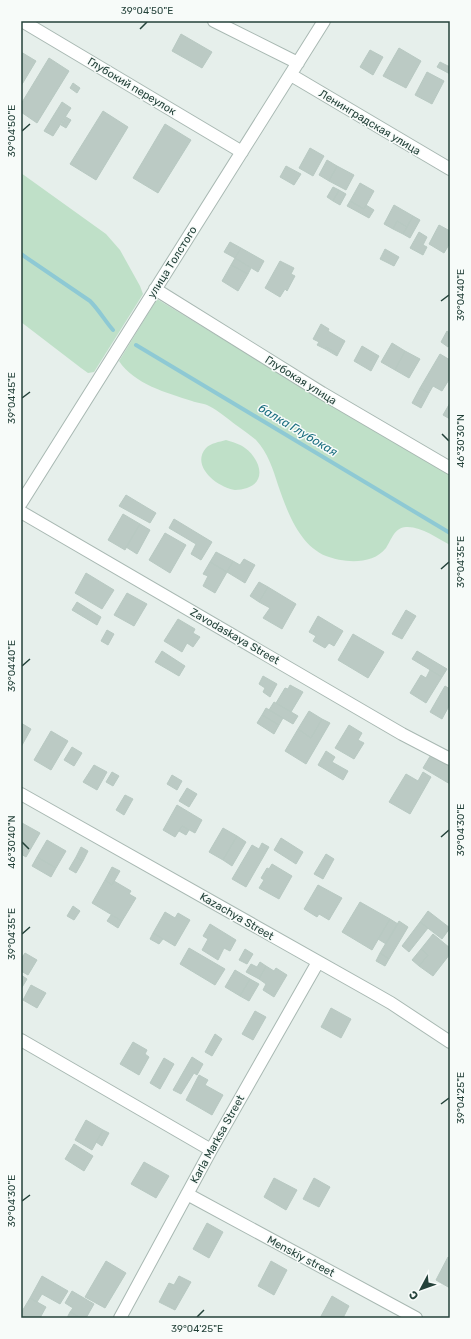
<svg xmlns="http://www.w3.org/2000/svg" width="471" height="1339" font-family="Rubik,sans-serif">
<rect width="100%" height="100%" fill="#e6efeb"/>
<path fill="#bfe0c8" d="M21 173 106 234 120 250 140 286 143 294 94 372 88 373 81 368 21 322Z
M157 299 361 423 450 475V545C437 538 421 526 406 527 394 528 392 539 386 548 373 565 344 563 326 556 299 545 287 511 278 485 273 469 268 453 256 440 250 435 243 430 236 425 228 419 219 411 209 406 204 403 197 403 192 401 167 393 134 384 119 361Z
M226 440C232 442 240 444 245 448 259 458 268 481 247 488 243 489 239 490 235 490 218 488 190 466 206 448 211 443 219 442 226 440Z"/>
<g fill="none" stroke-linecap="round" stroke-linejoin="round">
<path stroke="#8ec9d4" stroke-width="4" d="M21 254 90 301C99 310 105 321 113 330
M136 345 450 533"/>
</g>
<path fill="#bbcac4" stroke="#b8c9c2" d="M181 34 212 52 202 68 172 51Z
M399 48 421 61 406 88 383 76Z
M370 50 383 57 373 75 360 67Z
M21 52 36 61 21 86Z
M49 58 69 71 37 123 21 112V104Z
M440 62 450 67V74L437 67Z
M427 72 444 81 432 104 415 95Z
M73 83 80 88 77 93 70 88Z
M62 102 71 108 53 136 44 131Z
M103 111 128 127 96 180 70 164Z
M66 117 71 120 66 128 61 125Z
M165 124 191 140 158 193 133 178Z
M310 148 324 156 313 176 299 168Z
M327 160 337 166 329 181 319 175Z
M286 166 301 174 294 185 280 177Z
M337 166 354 175 346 190 329 181Z
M360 183 374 191 364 209 350 201Z
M333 187 339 190 333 201 327 197Z
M339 190 346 194 340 205 333 201Z
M350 201 364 209 366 205 374 210 369 218 347 206Z
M394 205 413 216 407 227 397 221 393 229 384 224Z
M413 216 420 220 410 238 403 234Z
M397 221 407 227 403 234 393 229Z
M439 225 450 231V243L444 253 429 244Z
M419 232 427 237 423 245 427 247 423 255 410 248Z
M230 242 241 248 235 258 224 252Z
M241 248 264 261 258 272 235 258Z
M385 249 399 257 394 266 380 259Z
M235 258 251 268 248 274 231 265Z
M280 261 294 268 291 274 295 276 287 291 285 289 280 297 265 288Z
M231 265 248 274 238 291 222 281Z
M321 324 329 329 328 331 345 341 338 354 326 347 325 349 317 345 319 342 313 339Z
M447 331 450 333V344L448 347 441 342Z
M392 343 405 351 395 370 381 362Z
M362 346 379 356 371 371 354 361Z
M326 347 338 354 337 356 325 349Z
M405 351 420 359 409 378 395 370Z
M440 354 450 360V378L442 391 433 386 429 393 420 388Z
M420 388 429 393 421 408 412 403Z
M450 403V419L443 415Z
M126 495 156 513 150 523 119 506Z
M123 514 140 524 125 550 108 540Z
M174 519 212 542 201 560 191 554 196 544 169 528Z
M140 524 150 530 137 554 126 547Z
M165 533 186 545 170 573 149 560Z
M216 552 233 561 227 572 210 562Z
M244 559 255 565 245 583 227 572 233 561 240 565Z
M210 562 227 572 215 593 203 586 208 576 203 574Z
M86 573 114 590 102 609 75 593Z
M259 582 268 587 259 602 250 596Z
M268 587 296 604 282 629 263 618 270 608 259 602Z
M127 593 147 604 134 626 114 615Z
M77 602 101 617 97 625 72 610Z
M406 610 416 616 402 639 392 634Z
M318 616 343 631 334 646 329 643 325 648 313 641 316 636 309 632Z
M178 619 195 629 193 633 200 637 193 647 187 643 182 652 164 641Z
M107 630 114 634 108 645 101 641Z
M353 634 384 652 368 678 338 660Z
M162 651 185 666 179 676 155 662Z
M417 651 447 669 442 677 412 659Z
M430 670 442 677 426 703 410 693 421 675 426 678Z
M263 676 277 684 270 697 263 692 265 688 259 684Z
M290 685 303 692 291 712 276 703 285 688 288 689Z
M445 686 450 689V707L449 706 442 719 430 712Z
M274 702 298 716 293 724 269 710Z
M266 708 283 718 279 725 262 715Z
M309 711 322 719 311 738 298 729Z
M262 715 279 725 274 734 257 723Z
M322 719 330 723 306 764 285 751 298 729 311 738Z
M21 723 31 729 21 747Z
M349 725 362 733 358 740 364 743 354 759 335 748Z
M51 731 68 741 51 770 34 760Z
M72 747 82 753 74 766 64 760Z
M326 751 335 757 332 762 348 771 343 780 318 765Z
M432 753 450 764V784L423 768Z
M94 765 107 772 97 790 83 782Z
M112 772 119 776 113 786 106 782Z
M423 772 431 777 410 814 389 802 406 774 418 781Z
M172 775 182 781 177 790 167 784Z
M187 788 197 794 189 807 179 801Z
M125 795 133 799 124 815 116 810Z
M177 805 202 820 195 833 182 826 175 837 163 830Z
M22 823 40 833 26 857 21 854V824Z
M182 826 189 830 186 835 179 831Z
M223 828 237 836 223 860 209 852Z
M237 836 246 842 232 866 223 860Z
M281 838 303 852 296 864 274 850Z
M47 840 66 851 56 868 37 857Z
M262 843 269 847 246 887 232 879 252 845 259 849Z
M81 847 88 851 83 861 76 857Z
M326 854 334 859 323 879 314 874Z
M37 857 56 868 51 877 32 866Z
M76 857 83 861 76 873 69 869Z
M272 864 292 876 279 899 259 888 264 880 261 878 267 868 269 869Z
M112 867 120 871 112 885 105 880Z
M105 880 112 885 114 881 131 891 129 894 136 898 122 921 92 903Z
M318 885 342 898 329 920 319 914 317 917 304 909Z
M360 902 390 919 372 950 342 932Z
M73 906 80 911 74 920 67 916Z
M428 911 450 928 442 939 420 922Z
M165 912 175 918 178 913 190 920 175 946 153 933Z
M111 915 122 921 118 928 107 921Z
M390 919 398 924 386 944 378 939Z
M399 921 408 927 389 959 380 953Z
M420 922 428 928 409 952 402 946Z
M210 924 236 940 230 951 224 948 218 960 202 950 208 939 203 936Z
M153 933 163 939 159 944 150 939Z
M433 934 450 948V954L433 976 419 966 428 955 421 949Z
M189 948 225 969 215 985 180 964Z
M245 949 253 954 247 964 239 960Z
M421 949 428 955 419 966 412 960Z
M25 953 37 960 28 975 21 971V959Z
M380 953 389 959 385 966 376 961Z
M260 962 266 966 259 979 246 972 251 964 257 967Z
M266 966 274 971 276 968 287 975 274 997 263 990 266 984 259 979Z
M235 970 250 979 240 996 225 987Z
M21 975 27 979 21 989Z
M250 979 259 984 249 1001 240 996Z
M31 985 46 993 37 1008 23 1000Z
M331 1008 351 1019 341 1038 321 1027Z
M255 1011 266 1017 253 1040 242 1034Z
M215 1034 222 1039 212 1056 205 1052Z
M133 1042 147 1050 145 1054 149 1057 139 1075 120 1064Z
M192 1057 203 1064 197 1075 194 1073 181 1094 173 1090Z
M164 1058 174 1064 160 1089 150 1083Z
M199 1075 208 1080 205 1085 223 1095 212 1115 186 1100Z
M86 1120 103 1130 92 1150 75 1140Z
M103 1130 109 1133 102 1146 96 1142Z
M74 1144 93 1156 84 1171 65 1159Z
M144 1162 169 1176 156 1198 131 1184Z
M274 1178 297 1190 286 1210 264 1197Z
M314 1178 330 1187 319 1207 303 1199Z
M207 1223 223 1232 209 1258 193 1249Z
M448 1257 450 1258V1288L436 1280Z
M106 1261 126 1273 105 1308 85 1297Z
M271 1261 287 1270 274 1295 258 1286Z
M42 1276 68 1291 60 1304 42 1294 37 1302 30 1298Z
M179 1276 191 1282 175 1310 159 1302 169 1283 174 1285Z
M72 1291 94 1304 86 1318H81L70 1312 73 1308 65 1303Z
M332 1296 349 1306 343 1318H320Z
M30 1298 46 1307 40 1318H21V1313Z
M70 1312 81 1318H67Z"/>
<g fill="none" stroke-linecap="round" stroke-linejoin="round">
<defs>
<path id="minor" d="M22 21 242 152
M214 21 298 63
M291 75 450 169
M155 289 322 393 450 468
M21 503 324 21
M21 512 402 734 450 759
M21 794 370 991 391 1003 450 1042
M21 1040 211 1150
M187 1194 416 1318
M120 1318 211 1150 318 962"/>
</defs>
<use href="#minor" stroke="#a8b8b2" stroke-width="14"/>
<use href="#minor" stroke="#fff" stroke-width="12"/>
</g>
<path fill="none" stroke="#24423a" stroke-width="1.5" d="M140 29 147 22M22 131 30 124M441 301 449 295M22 398 30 392M442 434 449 441M441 569 449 562M22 666 30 659M441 837 449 830M22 842 29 849M22 934 30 927M441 1104 449 1098M22 1201 30 1195M197 1317 204 1310"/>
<g text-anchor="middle" stroke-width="3" stroke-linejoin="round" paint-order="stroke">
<g font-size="11" fill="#24423a" stroke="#f7fbf9">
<text transform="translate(132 86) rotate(31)" y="4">Глубокий переулок</text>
<text transform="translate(370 122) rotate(31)" y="4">Ленинградская улица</text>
<text transform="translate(172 262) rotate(-58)" y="4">улица Толстого</text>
<text transform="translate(301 380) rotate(32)" y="4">Глубокая улица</text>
<text transform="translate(235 636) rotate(30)" y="4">Zavodaskaya Street</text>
<text transform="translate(237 916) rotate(30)" y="4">Kazachya Street</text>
<text transform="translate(217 1139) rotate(-61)" y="4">Karla Marksa Street</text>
<text transform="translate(301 1256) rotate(28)" y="4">Menskiy street</text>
</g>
<g font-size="12" font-style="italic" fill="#1c6f80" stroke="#f7fbf9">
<text transform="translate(298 430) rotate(31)" y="4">балка Глубокая</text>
</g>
</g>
<rect width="471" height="1339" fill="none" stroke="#f7fbf9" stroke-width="44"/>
<g transform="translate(421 1289) rotate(229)" stroke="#f7fbf9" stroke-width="3" paint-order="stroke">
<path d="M0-3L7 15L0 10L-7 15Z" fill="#24423a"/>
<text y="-6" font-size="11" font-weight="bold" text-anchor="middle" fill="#24423a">С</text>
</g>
<rect x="22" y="22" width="427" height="1295" fill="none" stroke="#24423a" stroke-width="1.5"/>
<g font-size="10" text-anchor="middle" fill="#24423a">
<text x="147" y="14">39°04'50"E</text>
<text transform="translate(11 131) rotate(-90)" y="4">39°04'50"E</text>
<text transform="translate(460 295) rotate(-90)" y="4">39°04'40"E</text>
<text transform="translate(11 398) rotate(-90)" y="4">39°04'45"E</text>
<text transform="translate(460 441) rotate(-90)" y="4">46°30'30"N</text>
<text transform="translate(460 562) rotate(-90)" y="4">39°04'35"E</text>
<text transform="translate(11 666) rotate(-90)" y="4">39°04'40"E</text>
<text transform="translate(460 830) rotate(-90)" y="4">39°04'30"E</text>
<text transform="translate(11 842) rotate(-90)" y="4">46°30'40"N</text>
<text transform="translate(11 934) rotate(-90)" y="4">39°04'35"E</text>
<text transform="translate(460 1098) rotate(-90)" y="4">39°04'25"E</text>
<text transform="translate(11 1201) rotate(-90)" y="4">39°04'30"E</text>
<text x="197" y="1332">39°04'25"E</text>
</g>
</svg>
